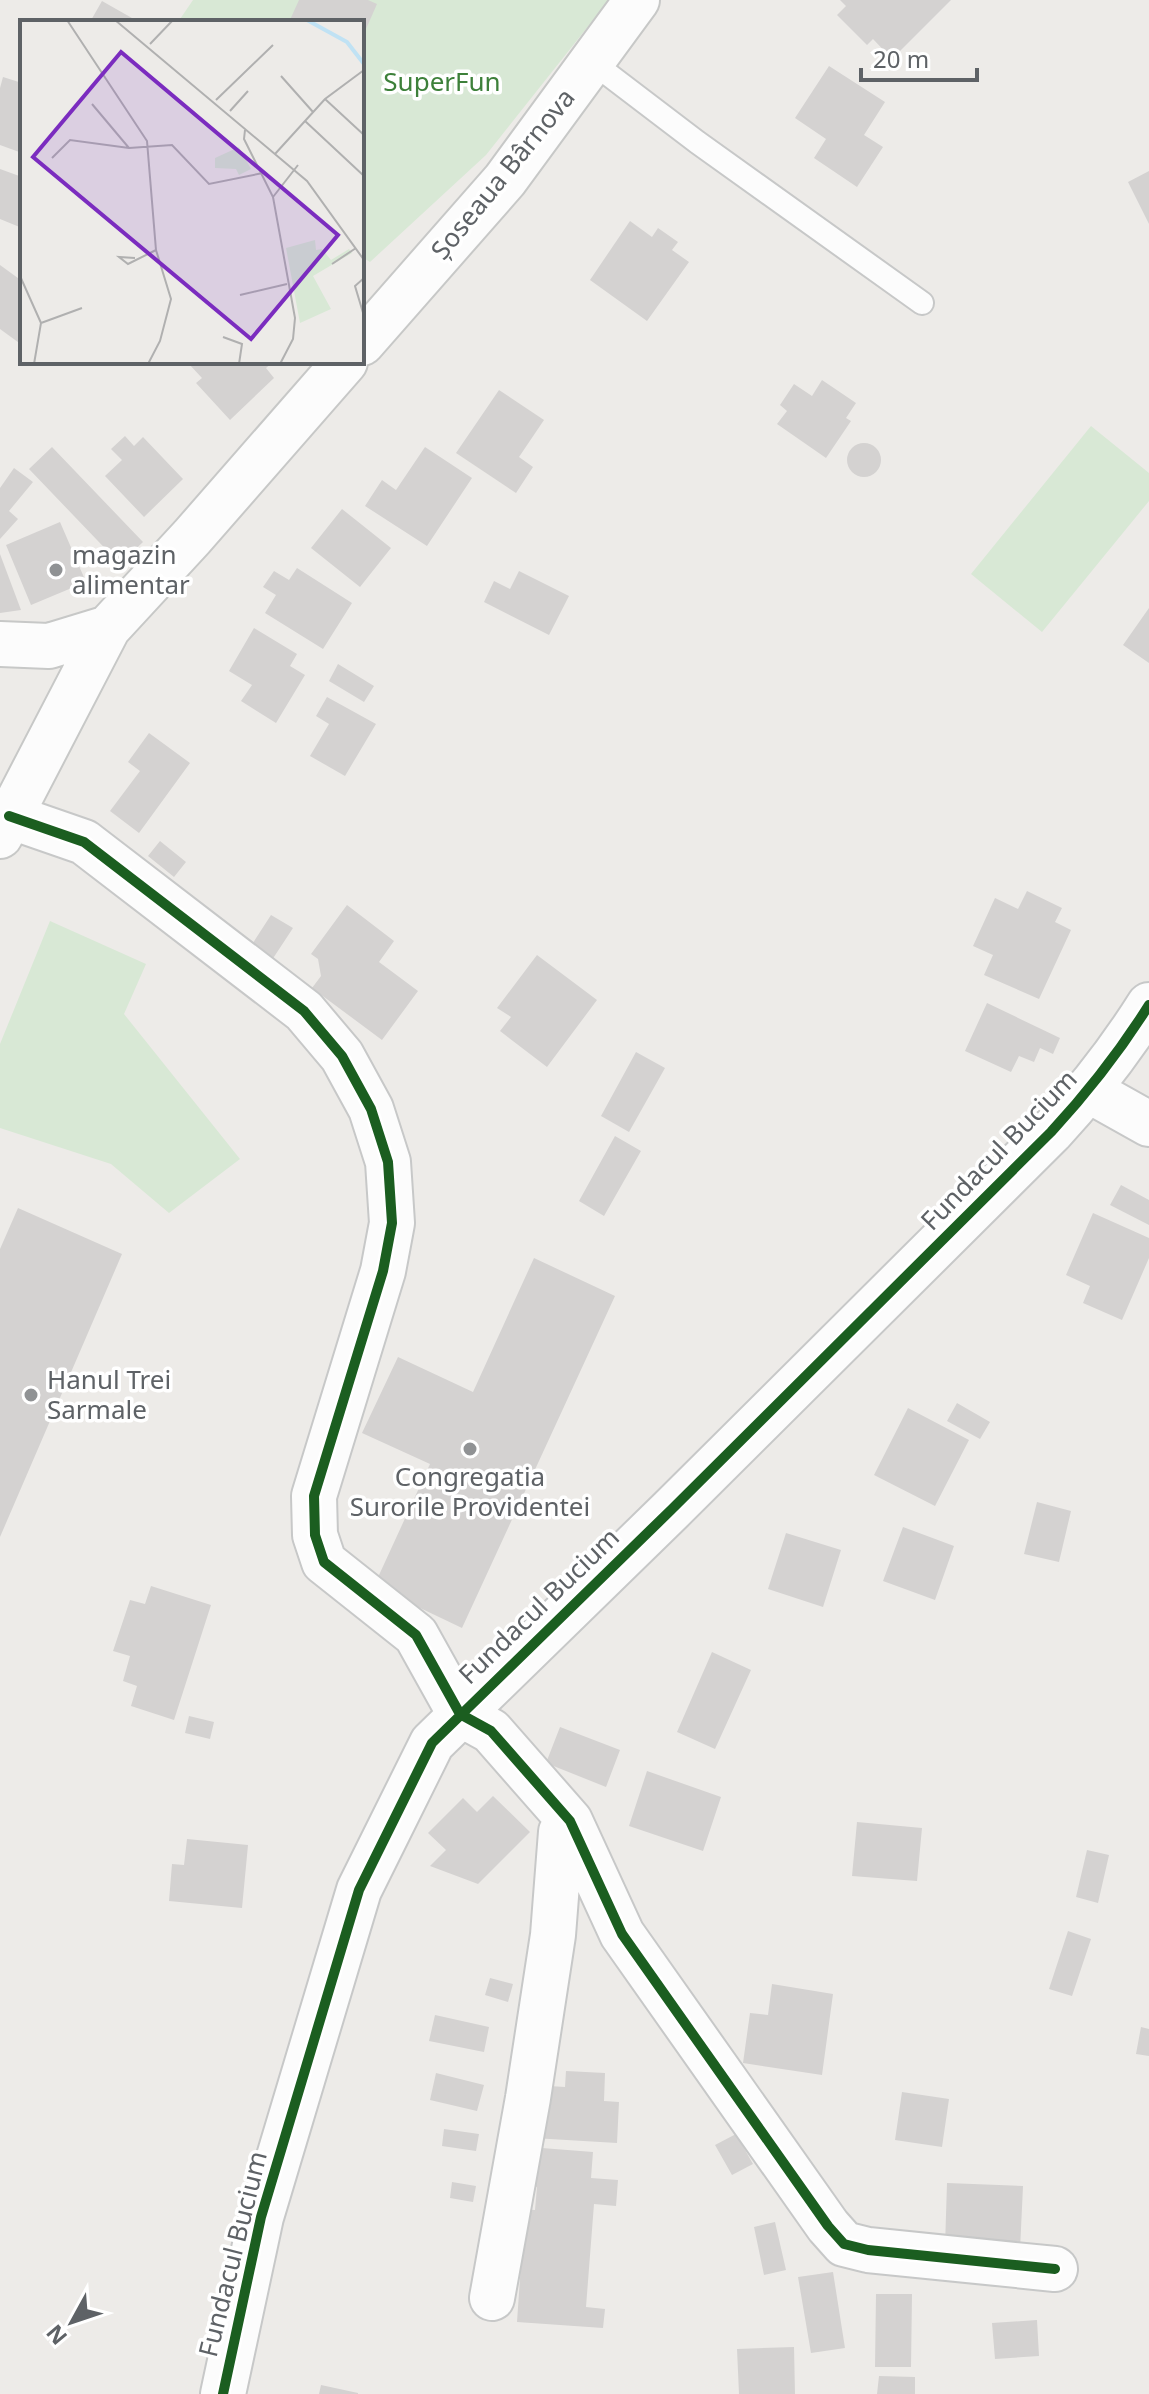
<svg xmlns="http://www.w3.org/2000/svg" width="1149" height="2394" font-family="'Noto Sans',sans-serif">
<rect width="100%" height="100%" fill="#edebe8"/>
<path fill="#d8e8d5" d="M193 0H609L486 155 370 262 362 257V22H178Z
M1091 426 1149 473V501L1042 632 971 574Z
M50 921 146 964 124 1014 240 1159 169 1213 111 1164 0 1128V1044Z"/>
<path fill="#d4d2d1" d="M299 0H368L377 4 362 38V22H289Z
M840 0H951L892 59 873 39 867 45 837 15 846 6Z
M102 1 139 22H90Z
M829 66 885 102 864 135 883 147 857 187 814 158 826 139 795 118Z
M3 77 22 83V153L0 145V88Z
M0 169 22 177V228L0 219Z
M1149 171V224L1128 182Z
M630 221 652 237 658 228 678 242 672 250 689 262 647 321 590 280Z
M0 265 22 281V345L0 329Z
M189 362H273L266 368 274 378 230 420 196 383 202 378 188 363Z
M822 380 856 403 846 418 851 421 826 458 777 424 787 411 780 405 794 384 812 396Z
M499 390 544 420 519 457 533 467 516 493 456 453Z
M125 436 134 446 143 437 183 479 144 517 105 476 122 460 111 449Z
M847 460a17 17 0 1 1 34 0a17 17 0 1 1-34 0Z
M52 447 143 542 120 564 29 469Z
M425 447 472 478 427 546 365 506 382 480 396 490Z
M14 468 33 482 9 511 18 519 0 539V488Z
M342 509 391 548 360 587 311 548Z
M60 522 86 582 31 605 6 545Z
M0 554 21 610 0 613Z
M297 568 352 603 323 649 265 613 276 595 263 587 274 571 289 580Z
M519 571 569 596 549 635 484 602 494 581 510 589Z
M1149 608V663L1123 645Z
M254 628 297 654 290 666 305 675 276 723 241 701 252 685 229 671Z
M338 664 374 686 364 702 329 681Z
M327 697 376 724 345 776 310 756 329 724 316 716Z
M149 733 190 763 139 833 110 811 140 771 128 762Z
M160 841 186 862 174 877 148 856Z
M1027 891 1062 908 1055 922 1071 930 1039 999 984 975 993 955 973 946 995 898 1018 909Z
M347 905 394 941 379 962 418 991 382 1040 312 988 321 976 318 959 311 954Z
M271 915 293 928 268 966 247 952Z
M537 955 597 1000 547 1067 500 1031 511 1017 497 1008Z
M987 1003 1060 1038 1053 1054 1040 1048 1034 1062 1019 1056 1011 1072 965 1051Z
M636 1052 665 1068 629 1132 601 1116Z
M615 1136 641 1151 604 1216 579 1201Z
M1121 1185 1149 1200V1225L1110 1205Z
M18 1208 122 1254 0 1537V1249Z
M1093 1213 1149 1238V1258L1122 1320 1083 1303 1090 1286 1066 1275Z
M534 1258 615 1296 462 1628 374 1586 430 1464 362 1433 398 1357 473 1392Z
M957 1403 990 1422 980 1439 947 1421Z
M908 1408 969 1440 935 1506 874 1475Z
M1037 1502 1071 1511 1059 1562 1024 1554Z
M903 1527 954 1546 935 1600 883 1581Z
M786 1533 841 1550 823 1607 768 1589Z
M151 1586 211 1605 174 1720 131 1706 137 1686 123 1681 130 1656 113 1651 130 1600 145 1604Z
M712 1652 751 1670 715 1749 677 1732Z
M189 1716 214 1722 210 1739 185 1733Z
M560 1727 620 1750 606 1787 546 1763Z
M647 1771 721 1797 703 1851 629 1826Z
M493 1796 530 1832 478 1884 430 1866 446 1850 428 1833 463 1798 477 1812Z
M857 1822 922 1828 917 1881 852 1876Z
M187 1839 248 1845 242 1908 169 1901 172 1864 184 1865Z
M1087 1850 1109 1855 1098 1903 1076 1897Z
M1068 1931 1091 1939 1072 1996 1049 1989Z
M490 1978 513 1984 508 2002 485 1995Z
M772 1984 833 1994 822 2075 743 2063 750 2013 768 2015Z
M435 2015 489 2027 484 2052 429 2041Z
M1141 2027 1149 2029V2056L1136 2054Z
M566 2071 605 2073 604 2101 619 2102 617 2143 533 2138 549 2086 565 2087Z
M436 2073 484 2085 477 2111 430 2100Z
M902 2092 949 2099 942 2147 895 2140Z
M444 2129 479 2134 476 2151 442 2146Z
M736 2134 753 2164 732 2175 715 2145Z
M529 2147 593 2152 591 2178 618 2180 616 2206 594 2204 586 2307 605 2309 603 2328 517 2322 523 2235 518 2209 535 2210 537 2187 526 2186Z
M452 2182 476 2186 473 2202 450 2198Z
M947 2183 1023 2186 1020 2250 945 2247Z
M775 2222 786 2270 764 2275 754 2227Z
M833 2272 845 2348 811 2353 798 2277Z
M876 2294H912L911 2367H875Z
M1037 2320 1039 2356 995 2359 992 2323Z
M794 2347 795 2394H739L737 2349Z
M879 2376 915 2377V2394H877Z
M321 2385 358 2393V2394H319Z"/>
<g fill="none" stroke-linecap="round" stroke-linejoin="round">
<defs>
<path id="lane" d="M592 62 697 142 922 303"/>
<path id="street" d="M9 816 84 842 304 1011 342 1056 371 1109 388 1162 392 1223 383 1271 314 1496 315 1535 324 1562 416 1635 460 1714 491 1731 570 1821 622 1934 828 2226 844 2244 868 2250 1055 2269
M1090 1091 1149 1124
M492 2298 528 2098 553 1935 561 1832 570 1821
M223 2394 261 2217 359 1890 432 1743 671 1510 1051 1132C1088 1092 1120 1051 1149 1005"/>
<path id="secondary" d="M362 343 505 180 637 0
M0 644 49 646 108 628
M0 836 108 628 192 537 345 362"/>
</defs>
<use href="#lane" stroke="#c7c8c8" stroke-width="26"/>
<use href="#street" stroke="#c7c8c8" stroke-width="48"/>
<use href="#secondary" stroke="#c7c8c7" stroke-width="48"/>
<use href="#lane" stroke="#fcfcfc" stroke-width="22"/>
<use href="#street" stroke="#fcfcfc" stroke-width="44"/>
<use href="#secondary" stroke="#fcfcfc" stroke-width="44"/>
<defs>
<path id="cycleway" d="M9 816 84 842 304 1011 342 1056 371 1109 388 1162 392 1223 383 1271 314 1496 315 1535 324 1562 416 1635 460 1714 491 1731 570 1821 622 1934 828 2226 844 2244 868 2250 1055 2269
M223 2394 261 2217 359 1890 432 1743 671 1510 1051 1132C1088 1092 1120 1051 1149 1005"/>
</defs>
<use href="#cycleway" stroke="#fff" stroke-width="15"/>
<use href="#cycleway" stroke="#1b5e20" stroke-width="10"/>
</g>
<g fill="#909294" stroke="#fff" stroke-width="3">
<circle cx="56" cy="570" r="8"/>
<circle cx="31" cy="1395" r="8"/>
<circle cx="470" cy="1449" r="8"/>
</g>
<g text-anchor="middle" stroke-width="7" stroke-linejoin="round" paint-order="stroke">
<g font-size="26" fill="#3d803a" stroke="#fff">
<text x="442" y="91">SuperFun</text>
</g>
<g font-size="26" fill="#5e6266" stroke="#fff">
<text transform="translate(503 174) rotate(-51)" y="9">Șoseaua Bârnova</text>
<text transform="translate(999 1150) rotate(-46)" y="9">Fundacul Bucium</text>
<text transform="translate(539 1606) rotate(-44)" y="9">Fundacul Bucium</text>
<text transform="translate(233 2254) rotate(-76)" y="9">Fundacul Bucium</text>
</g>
<g font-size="26" fill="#5e6266" stroke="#fff" text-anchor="start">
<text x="72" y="564">magazin<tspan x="72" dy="30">alimentar</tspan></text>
<text x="47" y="1389">Hanul Trei<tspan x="47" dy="30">Sarmale</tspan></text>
<text x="470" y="1486" text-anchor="middle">Congregatia<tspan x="470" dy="30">Surorile Providentei</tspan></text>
</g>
</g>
<g transform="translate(20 20)">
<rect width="344" height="344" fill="#edebe8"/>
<path d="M219 127 231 149 219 155 216 149 195 148V138ZM295 220 296 230 302 229 311 240 329 229 332 233 293 256 311 289 280 303 266 228Z" fill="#d8e8d5"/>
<path fill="none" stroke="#c0e2f4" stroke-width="4" d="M287 0 327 22 344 44"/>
<path fill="none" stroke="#b0b0b0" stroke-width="2" d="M47 0 127 121 136 230 151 279 140 321 128 344M95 0 287 161 344 240M130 24 153 0M261 56 293 92M305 79 344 115M196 80 253 25M72 84 109 128M210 91 228 71M285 101 344 156M225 110 224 119 253 177 275 298 273 319 260 344M255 134 305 79 344 50M32 138 50 120 109 128 152 125 189 164 243 153M253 177 278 145M115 238 99 237 108 244 136 230M312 244 336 228M0 256 21 303 14 344M344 258 335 266 344 296M220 275 267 264M21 303 62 288M203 317 222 324 219 344"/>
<path fill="#7b2cbf" fill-opacity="0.15" stroke="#7b2cbf" stroke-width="4" d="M101 32 318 215 231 319 13 137Z"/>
<rect width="344" height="344" fill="none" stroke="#5e6266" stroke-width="4"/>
</g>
<g transform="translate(72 2322) rotate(230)" stroke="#ffffff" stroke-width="6" paint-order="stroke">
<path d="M0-6L14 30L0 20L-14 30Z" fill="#5e6266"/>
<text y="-12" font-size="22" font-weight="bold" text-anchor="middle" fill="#5e6266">N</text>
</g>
<path d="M861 68v12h116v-12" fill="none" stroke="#5e6266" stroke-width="4"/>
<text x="873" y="68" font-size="24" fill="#5e6266" stroke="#ffffff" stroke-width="6" paint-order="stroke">20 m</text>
</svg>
